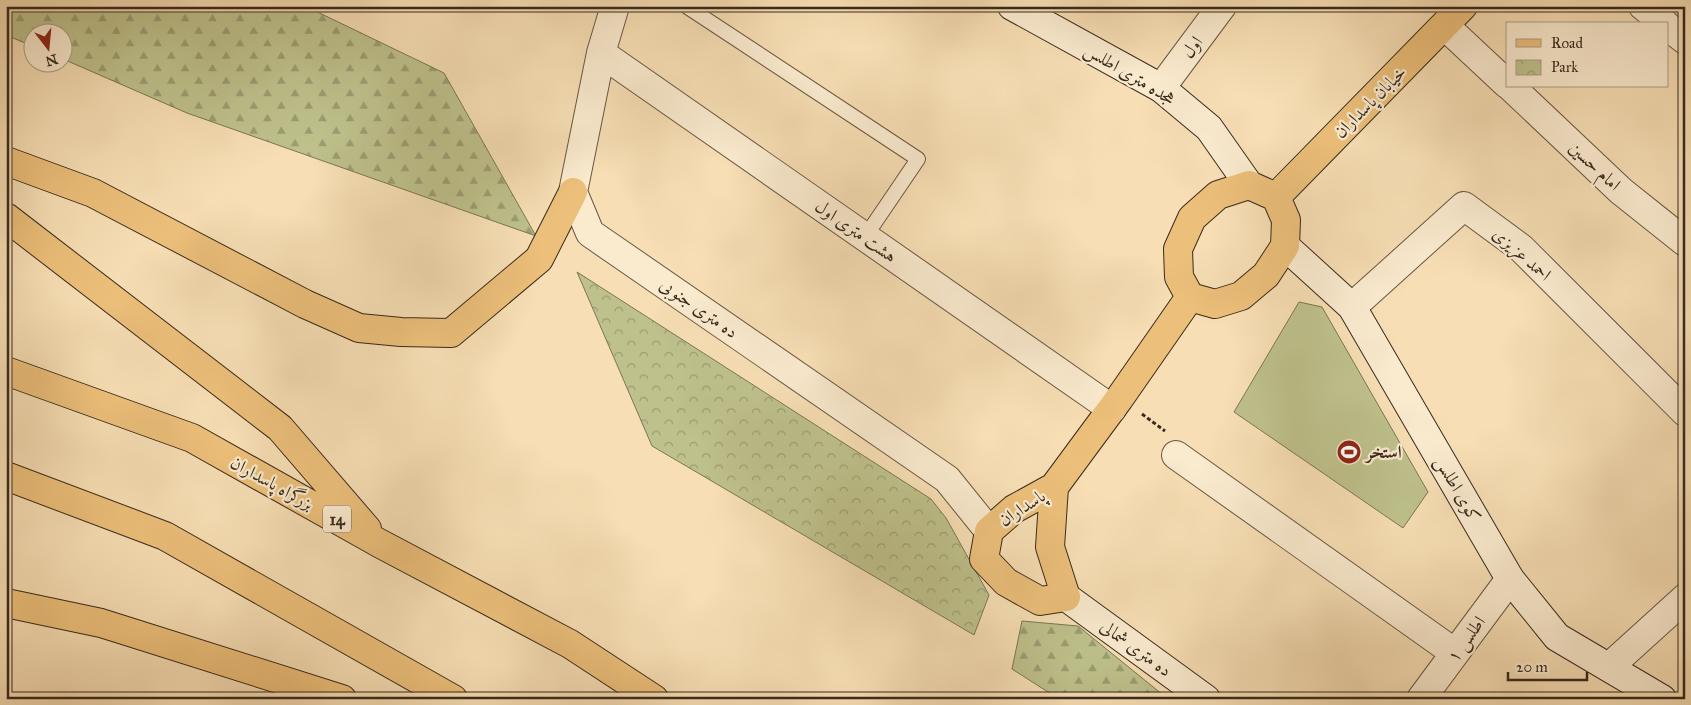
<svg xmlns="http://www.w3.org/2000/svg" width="1691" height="705" font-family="'IM FELL Great Primer',Amiri,serif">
<defs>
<pattern id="forest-firs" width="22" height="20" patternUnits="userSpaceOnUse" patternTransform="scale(1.25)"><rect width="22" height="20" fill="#bec18c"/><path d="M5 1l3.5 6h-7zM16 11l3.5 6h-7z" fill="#9b9d72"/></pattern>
<pattern id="park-crowns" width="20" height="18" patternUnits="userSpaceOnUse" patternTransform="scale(1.25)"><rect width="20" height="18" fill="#bec18c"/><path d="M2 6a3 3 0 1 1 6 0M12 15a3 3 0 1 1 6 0" fill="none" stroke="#9b9d72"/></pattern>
</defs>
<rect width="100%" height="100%" fill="#f7deb4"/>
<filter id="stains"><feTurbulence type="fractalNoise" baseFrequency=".004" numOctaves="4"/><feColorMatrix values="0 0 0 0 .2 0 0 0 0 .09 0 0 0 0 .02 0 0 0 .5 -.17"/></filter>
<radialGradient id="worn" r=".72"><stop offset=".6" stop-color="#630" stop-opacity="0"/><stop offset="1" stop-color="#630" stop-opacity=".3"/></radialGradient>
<path fill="#bec18c" stroke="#7b7654" d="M1299 302 1322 307 1428 492 1403 528 1234 412Z"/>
<path fill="url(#forest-firs)" stroke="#7b7654" d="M6 6H305L444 73 536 236 187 113 63 59 62 32H32V46L6 35Z
M1022 621 1078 626 1168 699H1059L1012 669Z"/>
<path fill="url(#park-crowns)" stroke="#7b7654" d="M577 272 931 499 946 518 989 595 974 635 652 446Z"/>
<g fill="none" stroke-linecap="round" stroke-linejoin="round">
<defs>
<path id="lane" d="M686 6 918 159 865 237"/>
<path id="street" d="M615 6 601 53 573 192 590 233 947 479 989 531
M1643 6 1665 24
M1445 26 1507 84
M1667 26 1685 40
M601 53 1112 409
M1510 86 1621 191 1685 242
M1161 88 1222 6
M1352 307 1464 206 1521 248 1685 412
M1176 455 1455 653
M1609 667 1685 598
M1421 699 1510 579"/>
<path id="secondary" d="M1012 6 1161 88 1209 128 1249 185
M1285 246 1352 307 1510 579 1557 637 1662 699
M1066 597 1206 699"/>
<path id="primary" d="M1249 185 1276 197 1286 220 1285 246 1266 275 1241 296 1215 304 1190 297 1179 277 1178 249 1192 218 1218 195Z
M1276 197 1463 6
M1054 487 1050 547 1066 597 1040 601 1006 582 984 559 989 531 1014 509Z
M1054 487 1119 399 1190 297"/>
<path id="highway" d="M6 161 93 193 305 304 359 328 401 332 451 333 539 259 573 192
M6 217 280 428 367 529
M6 371 192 438 379 543 570 644 654 699
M6 476 165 536 453 699
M6 603 101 623 342 699"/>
</defs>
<use href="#lane" stroke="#685743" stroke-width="16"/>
<use href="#street" stroke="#685743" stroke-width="30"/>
<use href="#secondary" stroke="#382a1d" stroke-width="30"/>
<use href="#primary" stroke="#382a1d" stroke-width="30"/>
<use href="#highway" stroke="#382a1d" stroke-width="30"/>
<path stroke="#382a1d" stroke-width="3" stroke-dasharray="4 2.5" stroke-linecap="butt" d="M1142 414 1165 431"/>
<use href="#lane" stroke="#faeace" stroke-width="14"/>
<use href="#street" stroke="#faeace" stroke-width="28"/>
<use href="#secondary" stroke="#faeace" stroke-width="28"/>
<use href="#primary" stroke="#ecbf7a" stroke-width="28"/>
<use href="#highway" stroke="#ecbf7a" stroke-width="28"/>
</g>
<defs>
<symbol id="stadium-disc" viewBox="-11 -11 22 22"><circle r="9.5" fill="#8f2418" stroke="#faeace"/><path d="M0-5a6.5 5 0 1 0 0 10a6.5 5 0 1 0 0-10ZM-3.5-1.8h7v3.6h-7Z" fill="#fff"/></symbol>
</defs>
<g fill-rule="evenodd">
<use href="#stadium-disc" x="1335" y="438" width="28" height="28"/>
</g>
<g text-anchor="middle" stroke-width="4.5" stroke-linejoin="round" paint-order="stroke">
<rect fill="#faeace" stroke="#726452" stroke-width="1" x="323" y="505.5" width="28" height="27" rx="4"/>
<g font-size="16" font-weight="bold" fill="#382a1d">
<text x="337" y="525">14</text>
</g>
<g font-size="18" fill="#382a1d" stroke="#faeace">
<text transform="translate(1192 47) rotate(-53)" y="6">اول</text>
<text transform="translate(1130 74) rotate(31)" y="6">هجده متری اطلس</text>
<text transform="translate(1370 102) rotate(-45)" y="6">خیابان پاسداران</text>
<text transform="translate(1595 166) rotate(43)" y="6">امام حسین</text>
<text transform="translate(856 231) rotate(35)" y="6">هشت متری اول</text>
<text transform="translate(1522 254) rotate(41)" y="6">احمد عزیزی</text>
<text transform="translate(699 308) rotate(35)" y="6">ده متری جنوبی</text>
<text transform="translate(272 483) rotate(29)" y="6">بزرگراه پاسداران</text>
<text transform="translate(1458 489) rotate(60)" y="6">کوی اطلس</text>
<text transform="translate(1022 508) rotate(-33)" y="6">پاسداران</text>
<text transform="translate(1466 639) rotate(-54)" y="6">اطلس ۱</text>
<text transform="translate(1136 648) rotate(36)" y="6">ده متری شمالی</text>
</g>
<g font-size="18" font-weight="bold" fill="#382a1d" stroke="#faeace" text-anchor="start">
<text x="1366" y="458">استخر</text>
</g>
</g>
<rect width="1691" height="705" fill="none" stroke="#f7deb4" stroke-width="25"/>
<rect x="8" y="8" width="1676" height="690" fill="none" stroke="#382a1d" stroke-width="2.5"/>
<rect x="12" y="12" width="1666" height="680" fill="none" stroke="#382a1d"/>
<rect x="1506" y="22" width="162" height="65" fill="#faeace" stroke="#ac9d87"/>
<rect x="1516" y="39" width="25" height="8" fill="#ecbf7a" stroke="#ac9d87"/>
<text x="1551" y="48" font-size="15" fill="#382a1d">Road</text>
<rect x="1516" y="60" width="25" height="15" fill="url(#park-crowns)" stroke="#ac9d87"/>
<text x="1551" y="72" font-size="15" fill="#382a1d">Park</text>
<g transform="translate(48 48) rotate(164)"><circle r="24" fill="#faeace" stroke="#ac9d87"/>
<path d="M0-4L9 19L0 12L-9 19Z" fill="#8f2418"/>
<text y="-8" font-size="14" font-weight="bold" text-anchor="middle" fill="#382a1d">N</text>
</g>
<path d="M1508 672v8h79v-8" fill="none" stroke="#382a1d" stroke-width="2.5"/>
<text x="1516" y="672" font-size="15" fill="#382a1d" stroke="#faeace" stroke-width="4" paint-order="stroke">20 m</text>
<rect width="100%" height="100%" filter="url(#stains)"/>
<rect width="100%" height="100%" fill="url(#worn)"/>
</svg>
